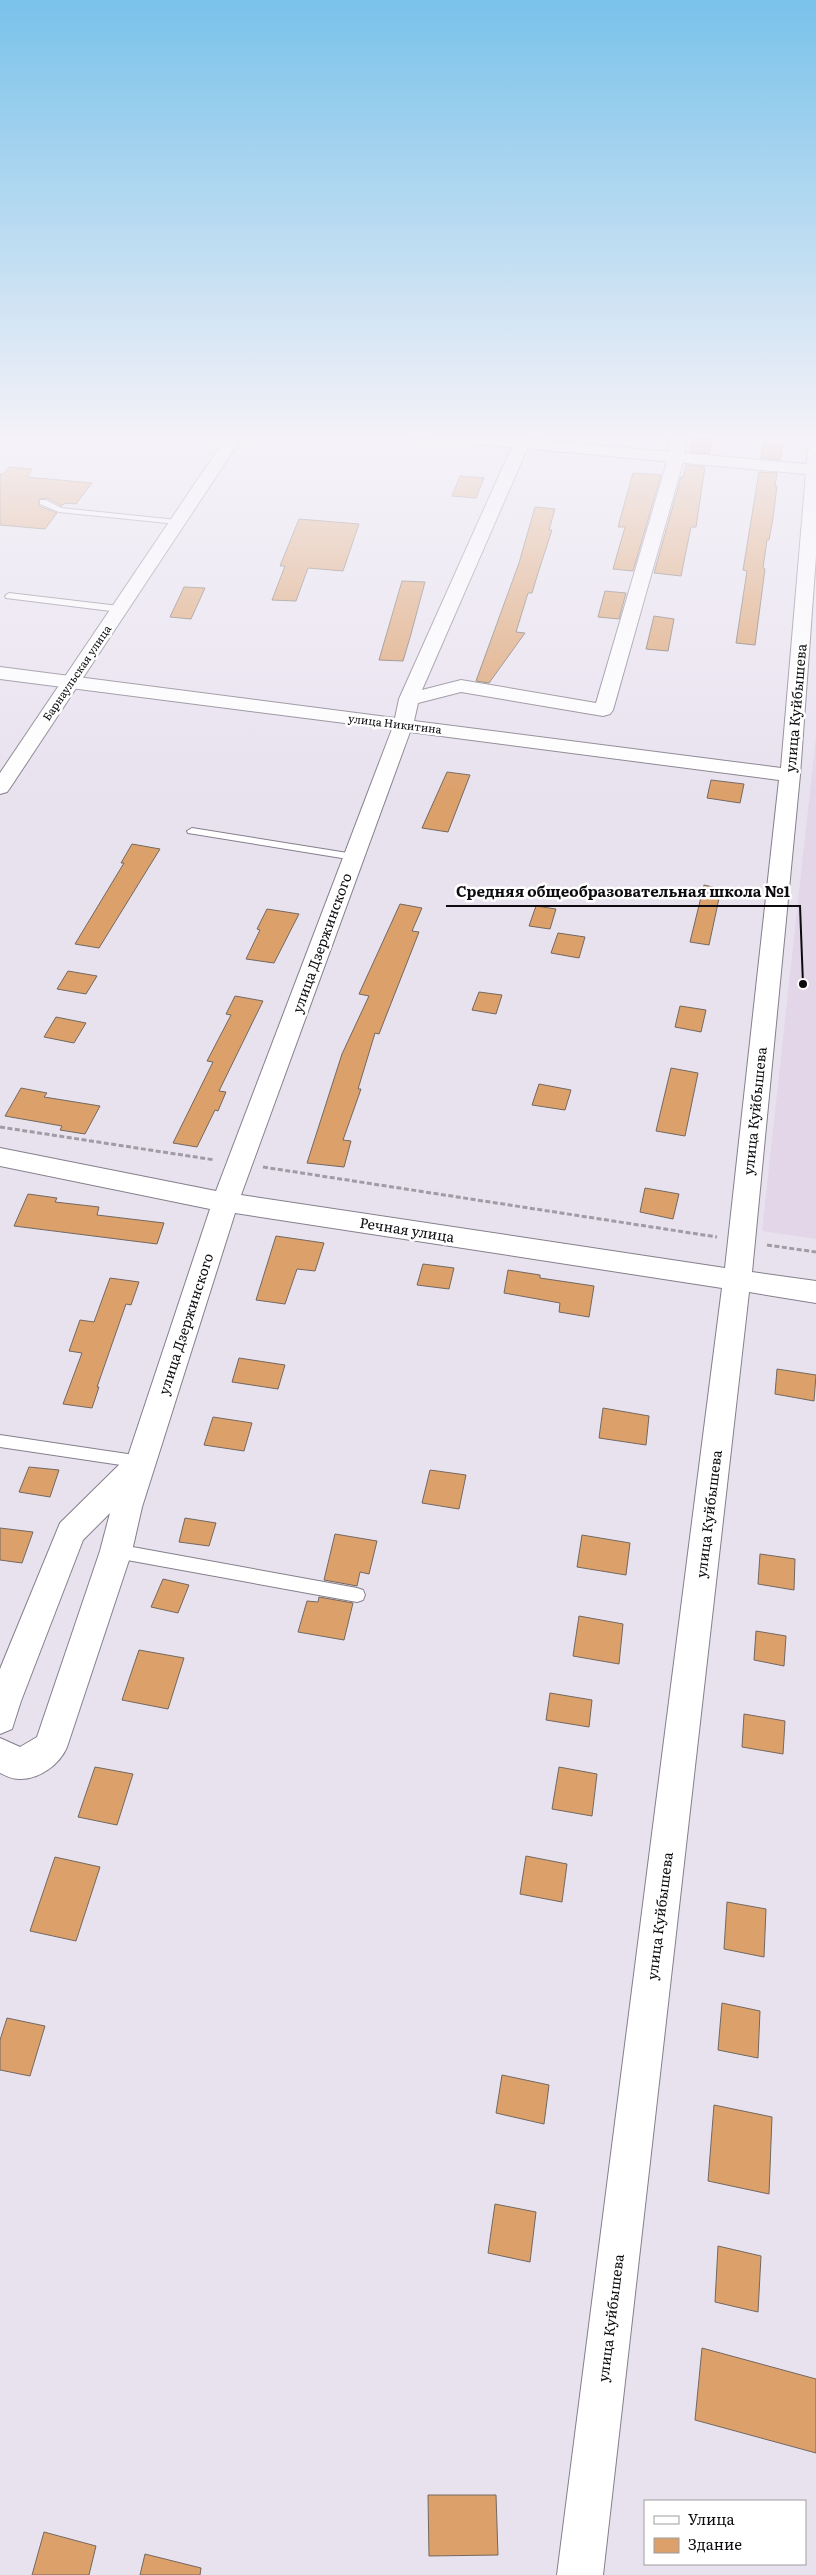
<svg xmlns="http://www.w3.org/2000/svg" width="816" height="2575" font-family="Literata,serif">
<rect width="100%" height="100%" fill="#e8e2ef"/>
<path fill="#e3d6e9" d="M816 736V1239L762 1231Z"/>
<path fill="#dca06b" stroke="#736860" d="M693 439 712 440 709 454 690 452Z
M763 444 782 446 780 460 761 458Z
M686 465 705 467 696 527H691L681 576 654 573 681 477H683Z
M9 467 32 469 27 477 92 483 76 504 65 503 62 506 47 498 39 499V506L57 513 45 529 0 525V474H3Z
M759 472 777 473 775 486H777L773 518 769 540H767L763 568 765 569 755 645 736 643 747 571 743 570Z
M633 473 661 475 633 571 613 569 625 527H618Z
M460 476 484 478 476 498 452 496Z
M535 507 555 509 549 530H552L538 573 532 593H528L516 632 525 633 489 683 476 681 519 563Z
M299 519 359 524 343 571 308 568 296 601 272 600 285 566H280Z
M402 581 425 582 411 634 403 661 379 660Z
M184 587 205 588 191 619 170 617Z
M605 591 626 593 619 619 598 617Z
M654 616 674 619 668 651 646 649Z
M447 772 470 775 448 832 422 828Z
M711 780 744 784 740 803 707 798Z
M132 844 160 849 99 948 75 944 124 863H121Z
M704 885 721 889 709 945 690 942Z
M400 904 422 908 412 931 419 932 379 1034 375 1033 358 1089H361L343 1140 351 1141 344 1167 307 1163 342 1054 369 996 359 994Z
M536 906 556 909 550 929 529 926Z
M267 909 299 914 274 963 246 959 260 930 257 929Z
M558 933 585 937 579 958 551 953Z
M68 971 97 976 86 994 57 989Z
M479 992 502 995 496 1014 472 1010Z
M235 996 263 1001 219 1091 226 1092 218 1111 215 1110 197 1147 173 1143 213 1062 207 1061 231 1015 226 1014Z
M680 1006 706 1010 701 1032 675 1027Z
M56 1017 86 1023 74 1043 44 1037Z
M671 1068 698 1073 685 1136 656 1131Z
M539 1084 571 1090 565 1110 532 1105Z
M21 1088 47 1093 44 1097 100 1106 85 1134 60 1130 62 1126 5 1116Z
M645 1188 679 1194 673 1219 640 1212Z
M28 1194 57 1198 55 1202 99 1207 97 1215 164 1223 157 1244 14 1226Z
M276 1236 324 1243 315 1271 297 1269 285 1304 256 1300Z
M423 1264 454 1268 449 1289 417 1285Z
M508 1270 540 1275V1278L594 1286 589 1317 559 1312 560 1303 504 1293Z
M110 1278 139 1282 131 1305 126 1304 97 1387H99L92 1408 63 1404 82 1353 69 1351 80 1320 94 1322Z
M239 1358 285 1365 278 1389 232 1382Z
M777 1369 816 1375 814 1401 775 1394Z
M603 1408 649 1416 646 1445 599 1438Z
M213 1417 252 1423 244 1451 204 1445Z
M29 1467 59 1470 50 1497 19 1492Z
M430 1470 466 1475 459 1509 422 1503Z
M185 1518 216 1523 209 1546 179 1542Z
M0 1528 33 1532 22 1563 0 1560Z
M335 1534 377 1541 369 1574 360 1572 357 1586 324 1580Z
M582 1535 630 1543 626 1575 577 1567Z
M760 1554 795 1559 794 1590 758 1584Z
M163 1579 189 1585 178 1613 151 1607Z
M319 1597 353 1603 344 1640 298 1632 307 1601 318 1602Z
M579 1616 623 1624 619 1664 573 1656Z
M756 1631 786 1636 784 1666 754 1660Z
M139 1650 184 1658 168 1709 122 1700Z
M550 1693 592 1700 589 1727 546 1720Z
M744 1714 785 1721 783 1754 742 1747Z
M95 1767 133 1774 117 1825 78 1817Z
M559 1767 597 1774 592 1816 552 1809Z
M526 1856 567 1864 562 1902 520 1894Z
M55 1857 100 1867 76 1941 30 1931Z
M727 1902 766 1909 764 1957 724 1949Z
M722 2003 760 2011 758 2058 718 2050Z
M7 2018 45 2026 30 2076 0 2070V2040Z
M502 2075 549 2085 544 2124 496 2113Z
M714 2105 772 2117 769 2194 708 2181Z
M495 2204 536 2212 530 2262 488 2253Z
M718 2246 761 2256 758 2312 715 2302Z
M702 2348 816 2379V2453L695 2420Z
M428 2495H496L498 2555 429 2556Z
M44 2532 96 2546 89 2575H32Z
M145 2554 201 2568 200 2575H140Z"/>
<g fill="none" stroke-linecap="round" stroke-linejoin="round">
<defs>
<path id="lane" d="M40 500H46L61 508 177 520 181 522 177 524 59 512 40 504Z
M9 593 119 606 123 609 119 612 6 598 5 596Z
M192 828 354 854 359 857 354 860 188 833 187 831Z
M0 1435 141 1456 146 1458 149 1462 146 1466 141 1468 0 1447Z
M116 1544 357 1588 363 1590 365 1595 363 1600 357 1602 116 1558 110 1556 108 1551 110 1546Z"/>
<path id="street" d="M518 433H534L422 690 461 680 596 703 667 462 672 433H687L683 462 613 710 610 714 603 716 461 692 418 703 414 721 781 768 808 450 816 445V556L800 775 752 1272 816 1281V1303L749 1292 603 2575H557L722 1288 235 1213 142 1507 132 1551 67 1747C60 1764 39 1780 19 1779 13 1779 6 1776 0 1773V1738L20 1747 37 1737 100 1551 110 1513 83 1540 21 1701 12 1729 0 1734V1669L60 1523 128 1456 210 1209 0 1166V1148L216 1191 392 729 0 679V667L395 718 399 699ZM410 732 779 780 725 1268 241 1195Z"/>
<path id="secondary" d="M229 433H245L10 788 7 792 0 794V773Z
M403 433H457L816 465V475L411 438Z"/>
</defs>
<use href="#lane" stroke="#857f8b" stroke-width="2"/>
<use href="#street" stroke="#857f8b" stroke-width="2"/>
<use href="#secondary" stroke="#857f8b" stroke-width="2"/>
<path stroke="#a09ba5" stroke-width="3" stroke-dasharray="5 2.5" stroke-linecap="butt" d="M0 1127 215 1160
M263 1167 717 1237
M767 1245 816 1252"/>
<use href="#lane" fill="#fff" fill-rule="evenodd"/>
<use href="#street" fill="#fff" fill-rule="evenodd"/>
<use href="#secondary" fill="#fff" fill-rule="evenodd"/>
</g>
<linearGradient id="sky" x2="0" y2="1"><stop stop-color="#79c2ea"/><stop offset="0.55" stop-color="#f5f2f8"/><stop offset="1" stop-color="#f5f2f8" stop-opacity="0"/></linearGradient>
<rect width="816" height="793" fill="url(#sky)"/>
<g text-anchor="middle" stroke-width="5" stroke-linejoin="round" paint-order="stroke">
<g font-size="11" fill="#0d0b0f" stroke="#fff">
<text transform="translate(77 673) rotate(-56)" y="4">Барнаульская улица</text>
<text transform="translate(395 724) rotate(7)" y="4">улица Никитина</text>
</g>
<g font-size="14" fill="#0d0b0f" stroke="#fff">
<text transform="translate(796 708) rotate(-85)" y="5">улица Куйбышева</text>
<text transform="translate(322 943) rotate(-70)" y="5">улица Дзержинского</text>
<text transform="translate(755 1111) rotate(-84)" y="5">улица Куйбышева</text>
<text transform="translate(407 1230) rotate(9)" y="5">Речная улица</text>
<text transform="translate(186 1324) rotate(-72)" y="5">улица Дзержинского</text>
<text transform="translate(709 1514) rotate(-83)" y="5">улица Куйбышева</text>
<text transform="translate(660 1916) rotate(-83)" y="5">улица Куйбышева</text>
<text transform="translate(611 2318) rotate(-83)" y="5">улица Куйбышева</text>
</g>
</g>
<path fill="none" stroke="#0d0b0f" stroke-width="2" d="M803 984L800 906H446"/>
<circle fill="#0d0b0f" stroke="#fff" stroke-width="2" cx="803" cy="984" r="5"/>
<g font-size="15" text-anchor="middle" font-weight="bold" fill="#0d0b0f" stroke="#fff" stroke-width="5" stroke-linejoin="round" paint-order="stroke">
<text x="623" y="897">Средняя общеобразовательная школа №1</text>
</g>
<rect x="644" y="2500" width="162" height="65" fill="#ffffff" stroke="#9e9d9f"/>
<rect x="654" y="2516" width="25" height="8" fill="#ffffff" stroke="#9e9d9f"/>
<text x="688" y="2525" font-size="15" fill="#0d0b0f">Улица</text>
<rect x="654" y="2538" width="25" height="15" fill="#dca06b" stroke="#9e9d9f"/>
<text x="688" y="2550" font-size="15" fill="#0d0b0f">Здание</text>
</svg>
